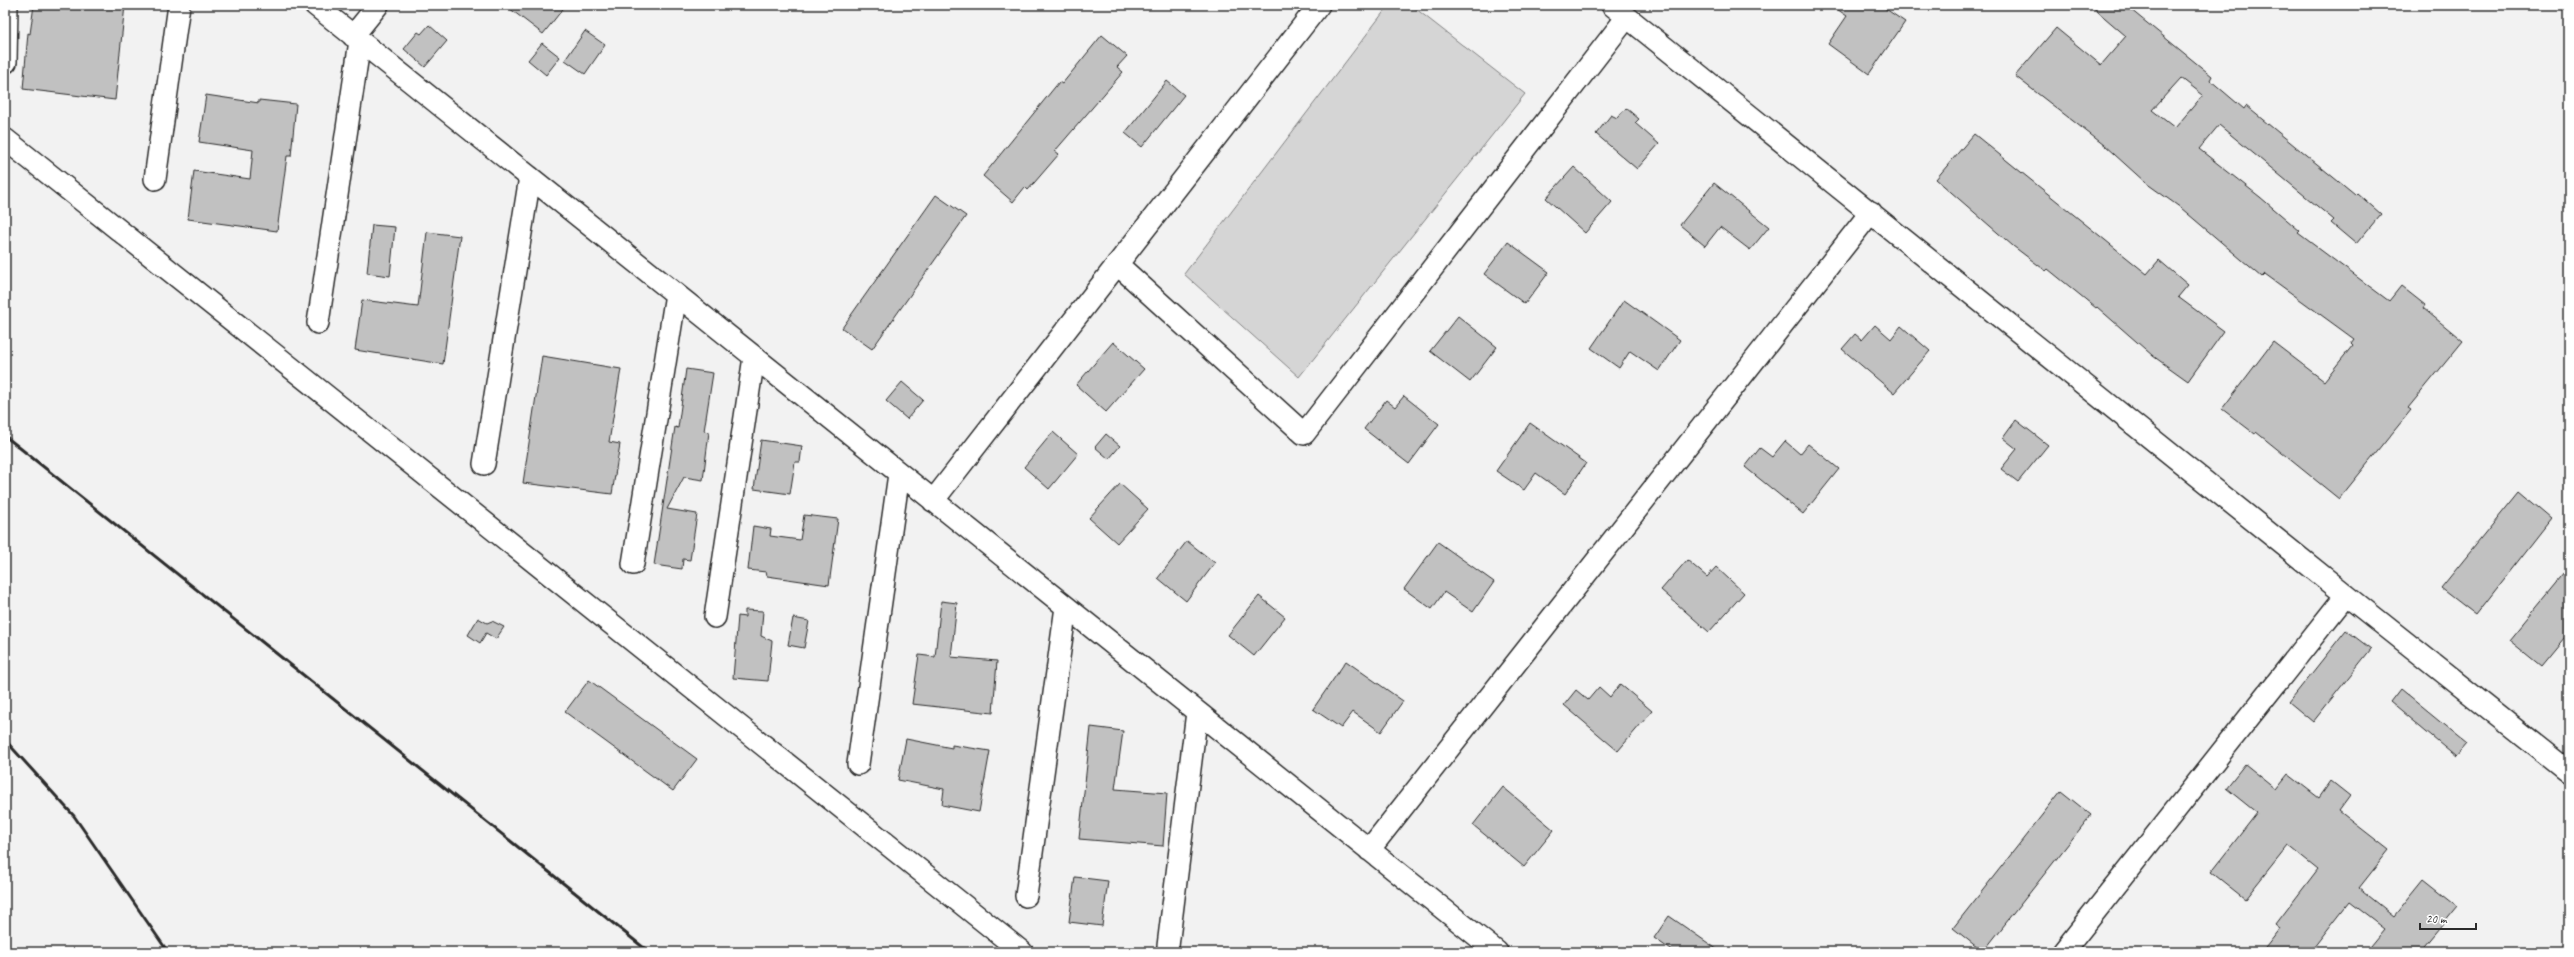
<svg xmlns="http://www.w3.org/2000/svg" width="2574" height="957" font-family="Caveat,sans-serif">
<rect width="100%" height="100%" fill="#f2f2f2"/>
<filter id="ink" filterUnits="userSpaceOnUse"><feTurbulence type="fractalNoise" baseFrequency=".025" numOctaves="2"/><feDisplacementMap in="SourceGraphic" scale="8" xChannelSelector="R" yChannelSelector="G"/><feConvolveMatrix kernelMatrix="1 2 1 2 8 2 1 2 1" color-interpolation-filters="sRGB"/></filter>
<g filter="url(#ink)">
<path fill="#d5d5d5" stroke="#808080" d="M1389 5H1411L1525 94 1299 377 1184 274Z"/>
<path fill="#c1c1c1" stroke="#2b2b2b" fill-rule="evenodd" d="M34 5H125L115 100 23 89 28 33 30 34Z
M505 5H566L543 34Z
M1831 5H1880L1905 22 1869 74 1828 44 1847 16Z
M2090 5H2125L2212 76 2210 80 2244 109 2246 106 2355 195 2357 193 2381 214 2356 244 2331 223 2334 220 2219 125 2199 149 2260 197 2300 231 2298 233 2389 301 2401 286 2425 305 2423 308 2463 341 2408 408 2411 410 2339 499 2256 432 2255 434 2222 409 2273 342 2324 381 2353 345 2351 343 2354 339 2265 274 2262 277 2181 208 2146 183 2104 145 2015 76 2056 28 2101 65 2126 36ZM2181 78 2203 95 2175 128 2152 110Z
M429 25 447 41 425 67 404 49 418 32 421 34Z
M585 31 605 45 585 74 565 60Z
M1102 35 1127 56 1117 67 1123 72 1055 151 1059 154 1028 190 1025 187 1013 202 983 176 1059 82 1062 84Z
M542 43 560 57 546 75 528 60Z
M1167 81 1184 95 1142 147 1125 133Z
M206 95 259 103V100L296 104 291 156H287L277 231 188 219 194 171 250 179 253 150 199 142Z
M1626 108 1639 119 1635 123 1659 144 1637 169 1596 134 1611 115 1617 118Z
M1974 134 2147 274 2159 260 2188 285 2178 297 2224 331 2188 381 2153 356 2097 307 2096 308 2048 269 2046 271 2013 246 1936 179Z
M1574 167 1612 202 1585 233 1546 198Z
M1714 183 1769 227 1750 250 1720 227 1705 246 1680 225Z
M936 195 966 216 872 349 842 328Z
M372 225 395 227 390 276 367 273Z
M427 232 460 236 443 364 355 350 362 300 418 307Z
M1508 242 1549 272 1525 304 1484 274Z
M1624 300 1680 340 1659 371 1630 351 1619 368 1591 348Z
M1458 316 1497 347 1470 382 1430 351Z
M1875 325 1891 339 1901 326 1930 351 1894 393 1842 349 1855 334 1862 340Z
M1113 342 1144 369 1106 412 1076 385Z
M542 356 621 369 609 442 620 444 612 494 523 483Z
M686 369 713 373 704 431 709 432 703 480 684 477 667 509 697 514 690 560 683 559 682 569 654 565 675 427 678 428Z
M902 382 923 400 907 419 886 401Z
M1404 396 1439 424 1409 464 1364 429 1386 400 1395 407Z
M2016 420 2048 445 2018 482 2001 469 2017 449 2003 438Z
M1530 423 1586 463 1565 494 1536 473 1524 490 1496 471Z
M1053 432 1078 454 1049 489 1024 467Z
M1106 434 1120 446 1109 459 1095 447Z
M761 440 802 446 800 462H795L790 494 754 489Z
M1785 441 1800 454 1808 444 1839 469 1803 514 1745 467 1760 448 1772 457Z
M1120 484 1148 509 1117 543 1089 518Z
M2519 492 2551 519 2476 615 2441 588Z
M804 515 838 519 829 585 767 576 766 572 748 570 753 526 771 529 770 536 800 540Z
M1187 541 1215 563 1186 601 1158 578Z
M1438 542 1494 582 1473 612 1444 592 1432 609 1404 589Z
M1687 560 1707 577 1716 567 1744 593 1709 632 1661 590Z
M2569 567V632L2541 666 2509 640Z
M1259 596 1285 617 1254 656 1228 635Z
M941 601 957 603 951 657 997 661 993 713 912 704 919 655 935 657Z
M745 610 763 611 761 636 772 641 768 681 733 678 738 616 745 617Z
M478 618 487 623 492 621 504 627 496 639 486 633 480 643 468 635Z
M793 618 809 621 804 648 788 645Z
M2346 630 2371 649 2313 722 2289 702Z
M1346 661 1403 701 1381 732 1353 712 1341 728 1313 709Z
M589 680 697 759 673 791 565 712Z
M1620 684 1652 711 1618 751 1564 705 1576 690 1588 700 1599 687 1610 697Z
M2400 689 2467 744 2456 757 2390 702Z
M1091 727 1123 731 1115 789 1167 793 1163 846 1079 839Z
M906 739 952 748V745L990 751 979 812 942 805 944 789 898 780Z
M2245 764 2276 789 2288 774 2319 798 2331 781 2350 796 2339 811 2389 850 2359 888 2394 916 2424 879 2458 906 2420 952H2365L2384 929 2349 902 2310 952H2262L2281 928 2276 924 2318 869 2288 845 2245 899 2211 872 2257 813 2226 788Z
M1503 787 1554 830 1524 867 1473 825Z
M2061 791 2091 815 1983 952 1953 928Z
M1075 877 1108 881 1102 926 1069 922Z
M1669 916 1721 952H1674L1654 938Z"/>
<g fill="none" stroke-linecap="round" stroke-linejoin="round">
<defs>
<path id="street" d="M315 5 1497 952
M1612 5 2346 595 2569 772
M353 36 378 5
M6 62 7 5
M5 139 1022 952
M155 179 179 5
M1117 264 1304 434 1627 17
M318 323 360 41
M484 464 530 177
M933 501 1319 5
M633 564 676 294
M715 617 754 357
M858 764 899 474
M1369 850 1871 212
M1026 896 1066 607
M1168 946 1197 712
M2063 952 2346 595"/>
</defs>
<use href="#street" stroke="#2b2b2b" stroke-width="24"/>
<use href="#street" stroke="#fff" stroke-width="21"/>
<path stroke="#2b2b2b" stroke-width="3" d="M5 436 649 952
M5 740 74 816 168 952"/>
</g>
</g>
<rect width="2574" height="957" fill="none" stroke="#fff" stroke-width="20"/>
<rect x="10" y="10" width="2554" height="937" fill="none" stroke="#2b2b2b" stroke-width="1.5" filter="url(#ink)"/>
<path d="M2420 923v6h56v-6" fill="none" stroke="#2b2b2b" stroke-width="2"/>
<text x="2426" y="923" font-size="12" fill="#2b2b2b" stroke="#ffffff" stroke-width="3" paint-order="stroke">20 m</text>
</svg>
